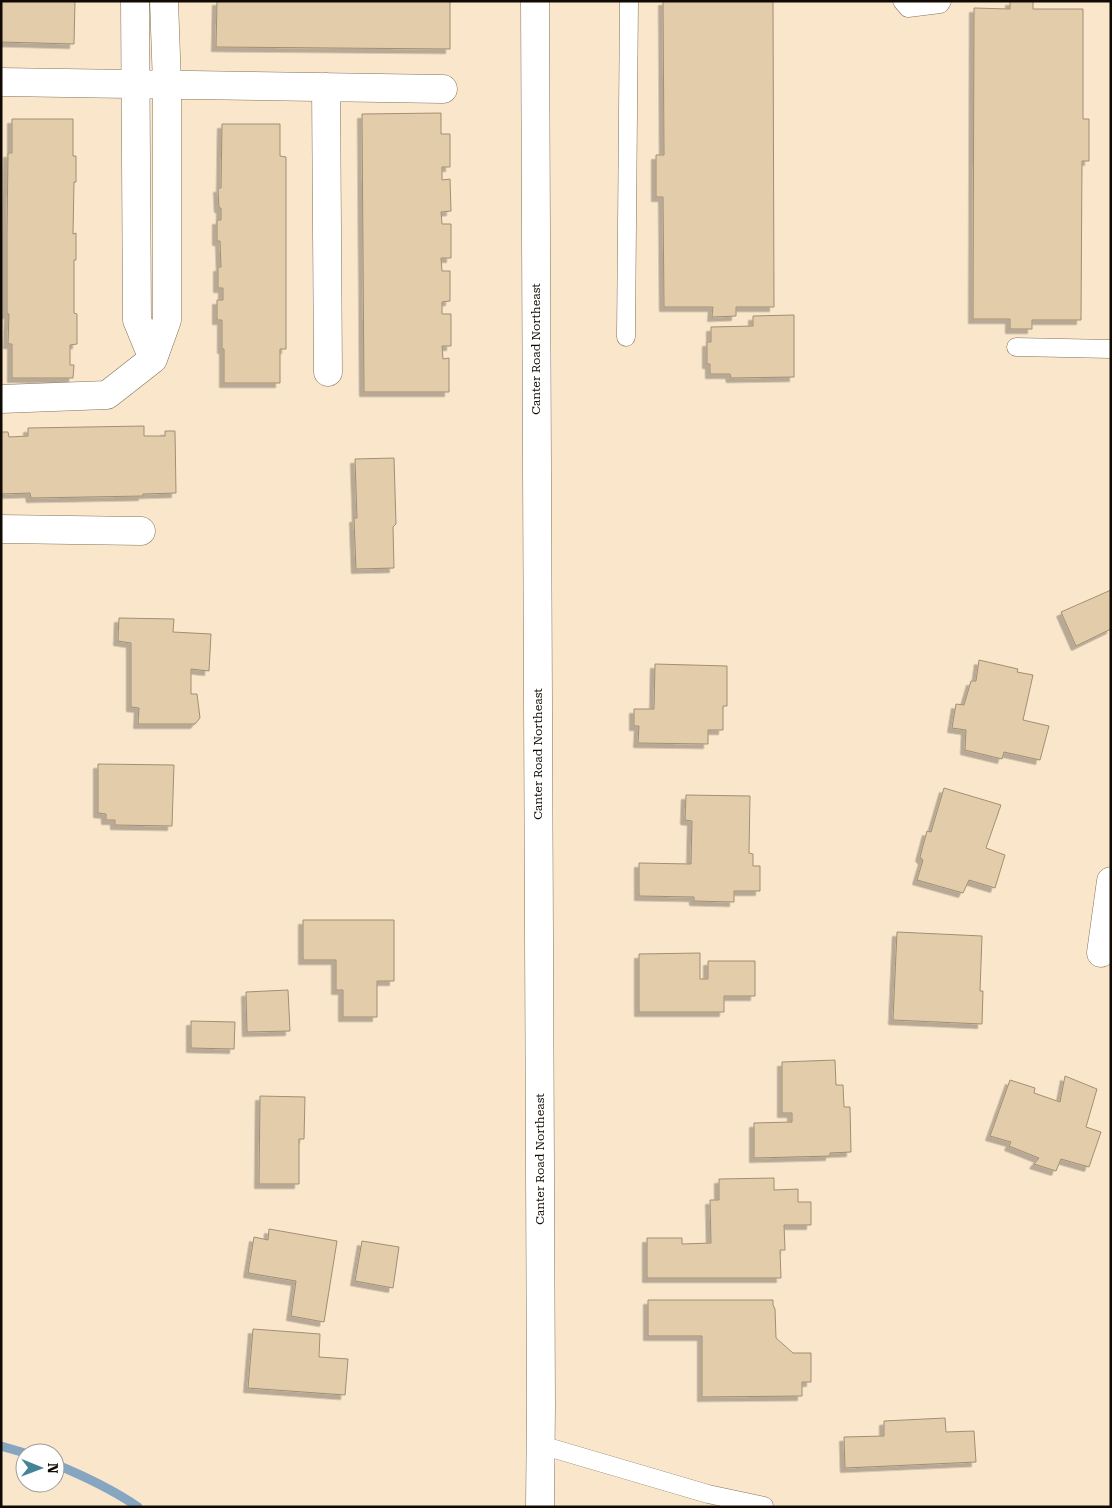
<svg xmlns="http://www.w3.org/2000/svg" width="1112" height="1508" font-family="'Roboto Serif',serif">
<defs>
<filter id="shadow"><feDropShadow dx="-4.5" dy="4.5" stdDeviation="0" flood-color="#0004"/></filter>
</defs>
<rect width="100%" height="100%" fill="#fae7cb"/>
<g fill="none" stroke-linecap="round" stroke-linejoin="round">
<path stroke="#85a5c1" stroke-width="9" d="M1 1446 25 1453
M55 1464C84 1476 112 1489 138 1507"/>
</g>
<path fill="#e3cca9" stroke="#a08f74" filter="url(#shadow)" d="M1 1H75L74 44 1 42Z
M217 1H450V49L216 47Z
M663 1H773L774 307H736V316L712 317 713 307H664L663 197H656V155H664Z
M1010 1H1033V9H1083V119H1089V161H1082L1081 320H1032V329H1010V319H973L974 8 1010 9Z
M441 113V134H450V167H442V180L450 179 451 211 441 212 442 224H451V258H441L442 271H450V301L442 302V314H451V346H442L443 359 449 358V392H364L362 114Z
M12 119H73V156H76V182H74L73 234 76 233V260H74V313L77 314V344L70 345V365H74L73 378H12V344H8L9 314H7V234L8 153H12Z
M222 124H280V156L286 157V349H280V383H224V349H222V320H217V300H223V288H218V267H221L220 241H217V220H221V208H219L218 188H221Z
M794 315V377L731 378 730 374H710V364H707V342H711V327L753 326V316Z
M144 426V436H165V431H175L176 493 143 494V496L31 498 30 493 1 494V432H8L9 437 28 436V428Z
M394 458 396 524 393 527 394 568 356 569 354 518H357L355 459Z
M1111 590V629L1076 646 1061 612Z
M119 618 174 619 173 632 211 634 209 671 191 669V694H197L200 718 195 724H138L139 708 131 707V643L118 641Z
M979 660 1018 669 1017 672 1033 675 1023 720 1049 726 1040 760 1004 752 1002 759 965 750 966 730 952 728 956 704 964 705 971 681H976Z
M655 664 727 666V706H723V730H708V744L638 743 639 726H634V709H654Z
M98 764 174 765 172 826 115 825V820H106V814L98 813Z
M944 788 1001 805 986 848 1005 855 995 888 969 880 963 893 917 880 923 860 920 857 927 831 931 832Z
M686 795 750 796 749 853 753 854V866H760V891H734V902L694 901V897L639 896V863L691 864 692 821 685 820Z
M303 920H394V981H377V1017H343V990H336V960H303Z
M897 932 982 936 980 991H983L982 1024 893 1020Z
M700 953V979H708V961H755V996H724V1012H639V954Z
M288 990 290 1031 247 1032 246 992Z
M191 1021 235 1022 234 1049 191 1048Z
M835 1060 836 1085H843L844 1107H850L851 1152 830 1153V1156L754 1158V1123L792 1122V1113H782V1062Z
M1065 1076 1097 1089 1086 1127 1101 1132 1089 1167 1061 1159 1056 1171 1034 1164 1039 1158 1009 1146 1011 1142 990 1136 1010 1080 1035 1088 1034 1093 1060 1102Z
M260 1096 305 1097 304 1139H299V1184H259Z
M774 1178V1190L798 1189V1202H811V1225H784L785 1250H780L781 1278H647V1238H682V1244L711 1243 710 1200H719V1179Z
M269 1229 337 1241 324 1322 291 1316 296 1281 248 1273 254 1237 268 1240Z
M362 1241 399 1247 393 1288 355 1281Z
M648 1300H773V1305L775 1309 776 1338 793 1353H811V1382H802V1396L702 1397V1336H648Z
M253 1329 320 1334 319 1357 348 1359 345 1395 248 1388Z
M945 1418 946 1432 974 1431 976 1462 845 1468 844 1437 884 1436V1421Z"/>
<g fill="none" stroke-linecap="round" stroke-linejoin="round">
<defs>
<path id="service" d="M902 1 908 8 940 4 942 1
M626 337 629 1
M1016 347 1111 349
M541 1445 708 1494 764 1506"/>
<path id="minor" d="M135 1 137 320 153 359
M535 1 541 1405 540 1507
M1 82 443 89
M326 87 328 372
M1 399 107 395 153 359 167 320V84L164 1
M1 529 141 531
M1101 953 1111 881"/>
</defs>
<use href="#service" stroke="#837259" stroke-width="19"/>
<use href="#minor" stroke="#837259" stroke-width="29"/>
<use href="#service" stroke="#fff" stroke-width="18"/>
<use href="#minor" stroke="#fff" stroke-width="28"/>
</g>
<g text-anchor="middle" stroke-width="4.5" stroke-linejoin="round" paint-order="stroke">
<g font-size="12" fill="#100a03" stroke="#fff">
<text transform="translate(536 349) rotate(-90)" y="4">Canter Road Northeast</text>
<text transform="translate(538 754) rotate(-90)" y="4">Canter Road Northeast</text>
<text transform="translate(540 1159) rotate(-90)" y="4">Canter Road Northeast</text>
</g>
</g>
<rect width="1112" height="1508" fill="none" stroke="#100a03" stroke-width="5"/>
<g transform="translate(40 1468) rotate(91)"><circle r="24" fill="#ffffff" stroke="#9f9d9a"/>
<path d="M0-4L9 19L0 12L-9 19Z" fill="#458498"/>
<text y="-8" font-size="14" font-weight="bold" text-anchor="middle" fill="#100a03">N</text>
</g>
</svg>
